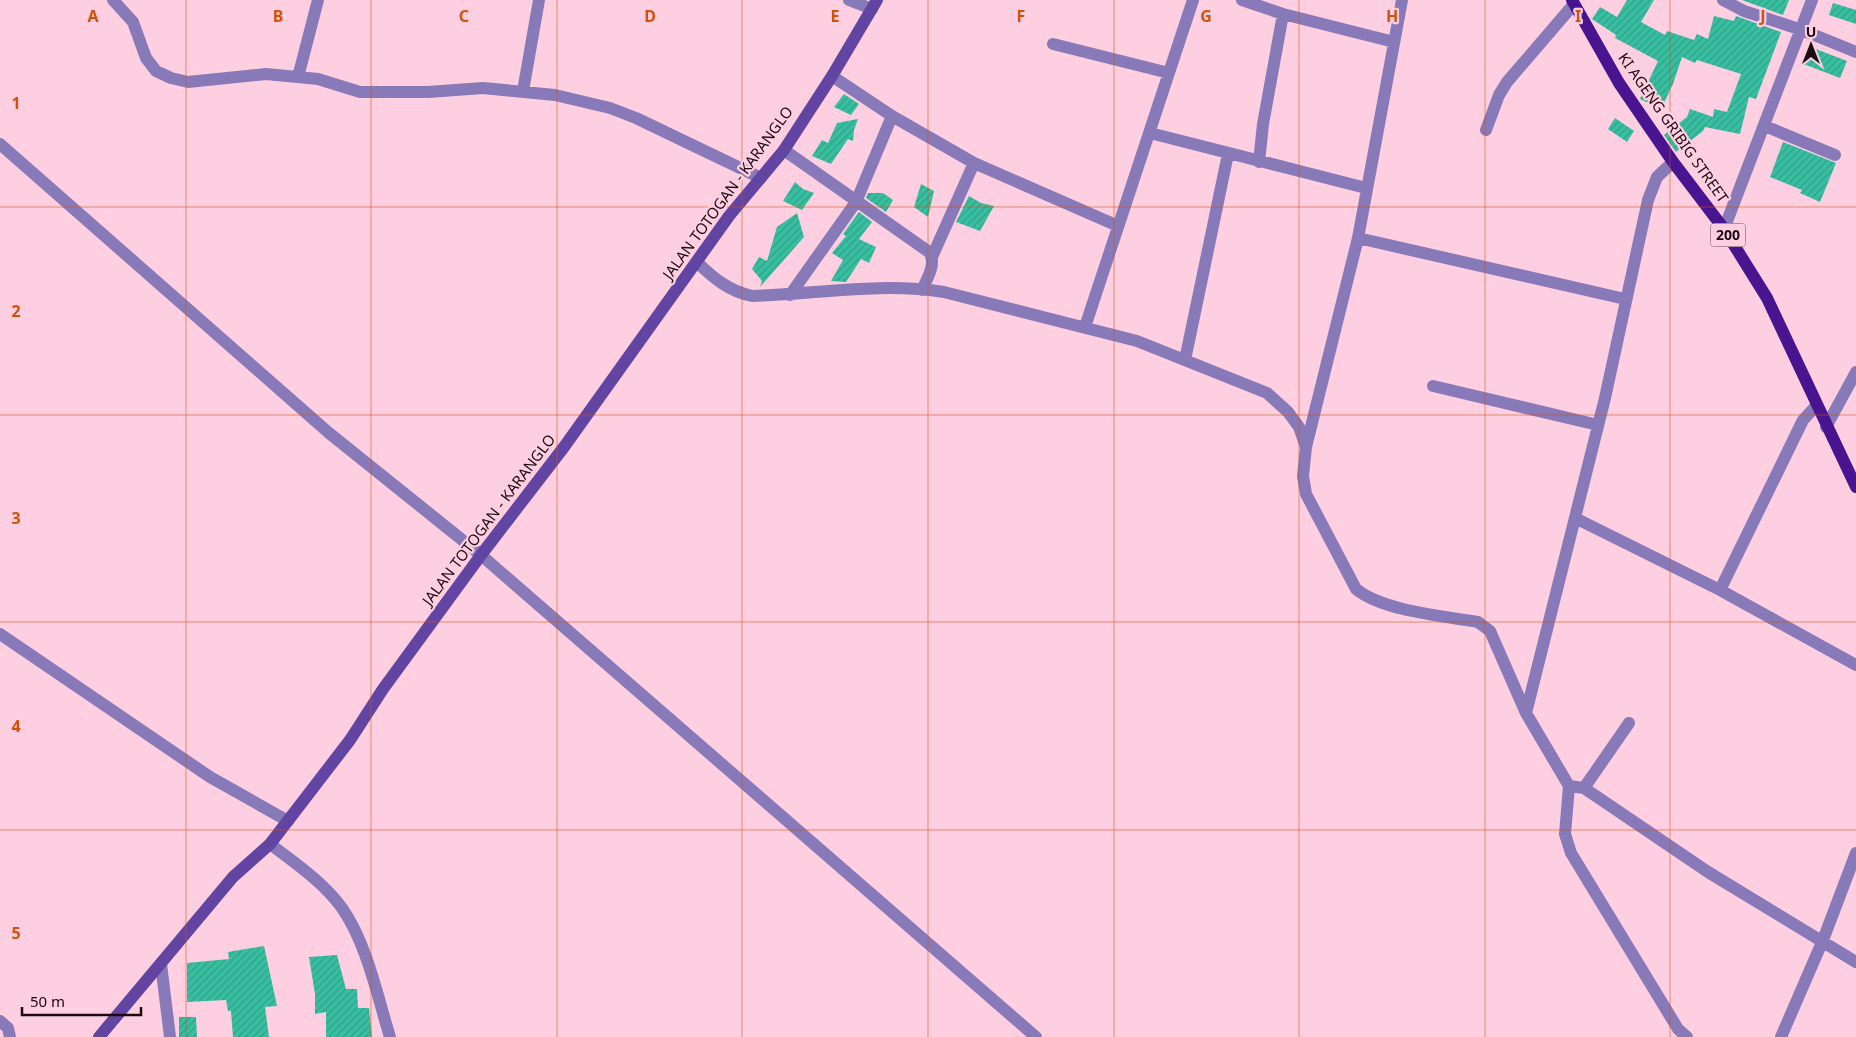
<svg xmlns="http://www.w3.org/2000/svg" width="1856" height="1037" font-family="'Noto Sans',sans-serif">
<defs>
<pattern id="building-hatch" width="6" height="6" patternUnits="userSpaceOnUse" patternTransform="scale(1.25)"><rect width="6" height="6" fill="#38bea0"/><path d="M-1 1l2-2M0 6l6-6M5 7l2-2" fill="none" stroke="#31a289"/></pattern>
</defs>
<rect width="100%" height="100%" fill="#fdcfe0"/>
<path fill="url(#building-hatch)" d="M1627 0H1654L1641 22 1665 35 1667 31 1694 40 1697 34 1708 39 1714 16 1734 21 1736 16 1781 32 1756 99 1749 97 1740 134 1705 127 1703 131 1676 152 1664 135 1687 117 1690 109 1713 117 1714 109 1727 112 1741 74 1697 60 1695 63 1682 57 1673 84 1661 109 1640 99 1658 61 1615 38 1616 35 1592 19 1600 7 1617 17Z
M1742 0H1789L1783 15Z
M1833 3 1856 10V24L1829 15Z
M1808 46 1847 61 1840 78 1801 63Z
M844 94 859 104 851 115 834 107Z
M1615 118 1634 131 1627 142 1608 129Z
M858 119 854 130 853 141 848 139 831 164 812 156 822 140 828 143 837 123Z
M1783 142 1836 163 1820 202 1800 193 1802 190 1770 177Z
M795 182 803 189 814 193 802 210 783 201Z
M921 184 934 191 928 217 914 207Z
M868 193H883L893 200 886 212 866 198Z
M969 196 981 203 994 206 980 231 956 222Z
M859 212 872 222 859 239 876 247 869 263 861 259 846 282 831 281 843 260 832 253 846 236 843 234Z
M797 213 804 237 760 287 762 281 752 269 759 257 767 261 777 227Z
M264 946 277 1006 265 1007 269 1037H233L231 1011H228L226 1000 187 1002V963L229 959 228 952Z
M337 955 346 989H357L358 1008H369L372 1037H326V1012L315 1014V994L309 957Z
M179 1017H196L197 1037H179Z"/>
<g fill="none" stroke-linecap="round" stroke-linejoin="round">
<path stroke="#8879b8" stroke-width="12" d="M113 0 133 22 146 58 156 71 171 78 188 82 266 74 318 79 360 92H428L483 88 555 95 610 108 636 118 761 178
M849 0 872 9
M1242 0 1283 14 1394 42
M1723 0 1744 11 1802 30 1856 52
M1053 44 1169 73
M832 76 892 116 974 163 1118 226
M298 77 318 0
M523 91 539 0
M1765 126 1835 155
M1486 130 1499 95 1507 82 1574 4
M1150 133 1366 188
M0 144 329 433 481 555 1036 1037
M784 150 929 252C937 263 927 279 922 290
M1259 162 1263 124 1283 14
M1724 229 1812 0
M1358 238 1625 299
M932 257 974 163
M697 262C713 278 729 291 752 296 815 294 882 282 944 292L1137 341 1267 393 1288 412 1299 427 1306 447 1303 476 1306 494 1356 589C1383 611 1443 616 1478 622L1490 631 1526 713 1569 786 1565 834 1571 853 1678 1029 1687 1037
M790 295 856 202 892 116
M1085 327 1193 0
M1185 360 1228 154
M1433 386 1598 425
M1826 427 1856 372
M1306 447 1358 238 1402 0
M1575 518 1720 590 1856 665
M1720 590 1803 420 1816 406
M0 634 210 777 288 821
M1526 713 1605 398 1648 200 1657 177 1673 162
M1569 786 1584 788 1708 872 1856 962
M1584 788 1629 723
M270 844C295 863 323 882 342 908 367 944 377 995 390 1037
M161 964 170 1037
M0 1021 8 1028 10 1037
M1781 1037 1823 940 1856 853"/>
<path stroke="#6245a2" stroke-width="12" d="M99 1037 233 877 270 844 350 740 383 689 481 555 564 447 729 216 784 150 832 76 877 0"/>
<path stroke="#491490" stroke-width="12" d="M1572 0 1619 83 1673 162 1724 229 1767 298 1856 487"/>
</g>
<path fill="none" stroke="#d4510d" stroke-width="1" stroke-opacity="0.55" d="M186 0V1037M371 0V1037M557 0V1037M742 0V1037M928 0V1037M1114 0V1037M1299 0V1037M1485 0V1037M1670 0V1037M0 207H1856M0 415H1856M0 622H1856M0 830H1856"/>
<g text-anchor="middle" stroke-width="4.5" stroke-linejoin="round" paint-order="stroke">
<rect fill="#fdcfe0" stroke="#5f4650" stroke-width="1" x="1710.5" y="223.5" width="35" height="23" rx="4"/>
<g font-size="14" font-weight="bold" fill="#1b0c12">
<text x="1728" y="240">200</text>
</g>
<g font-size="15" fill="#1b0c12" stroke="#fdcfe0">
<text transform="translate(1673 128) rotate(55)" y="5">KI AGENG GRIBIG STREET</text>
<text transform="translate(728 193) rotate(-54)" y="5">JALAN TOTOGAN - KARANGLO</text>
<text transform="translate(489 520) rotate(-53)" y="5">JALAN TOTOGAN - KARANGLO</text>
</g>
</g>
<g font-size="16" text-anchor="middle" font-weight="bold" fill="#d4510d" stroke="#fdcfe0" stroke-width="4.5" stroke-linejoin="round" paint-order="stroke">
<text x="93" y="22">A</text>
<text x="278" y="22">B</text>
<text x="464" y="22">C</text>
<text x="650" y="22">D</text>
<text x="835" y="22">E</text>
<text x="1021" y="22">F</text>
<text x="1206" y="22">G</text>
<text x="1392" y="22">H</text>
<text x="1578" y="22">I</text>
<text x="1763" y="22">J</text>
<text x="16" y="109">1</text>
<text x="16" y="317">2</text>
<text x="16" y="524">3</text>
<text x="16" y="732">4</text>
<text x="16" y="939">5</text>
</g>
<g transform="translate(1811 45)" stroke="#fdcfe0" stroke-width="4" paint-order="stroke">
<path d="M0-4L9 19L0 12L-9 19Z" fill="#1b0c12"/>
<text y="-8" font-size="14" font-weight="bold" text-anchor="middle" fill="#1b0c12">U</text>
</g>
<path d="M22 1007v8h119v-8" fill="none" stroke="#1b0c12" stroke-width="2.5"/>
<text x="30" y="1007" font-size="15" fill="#1b0c12" stroke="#fdcfe0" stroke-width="4" paint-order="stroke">50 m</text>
</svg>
